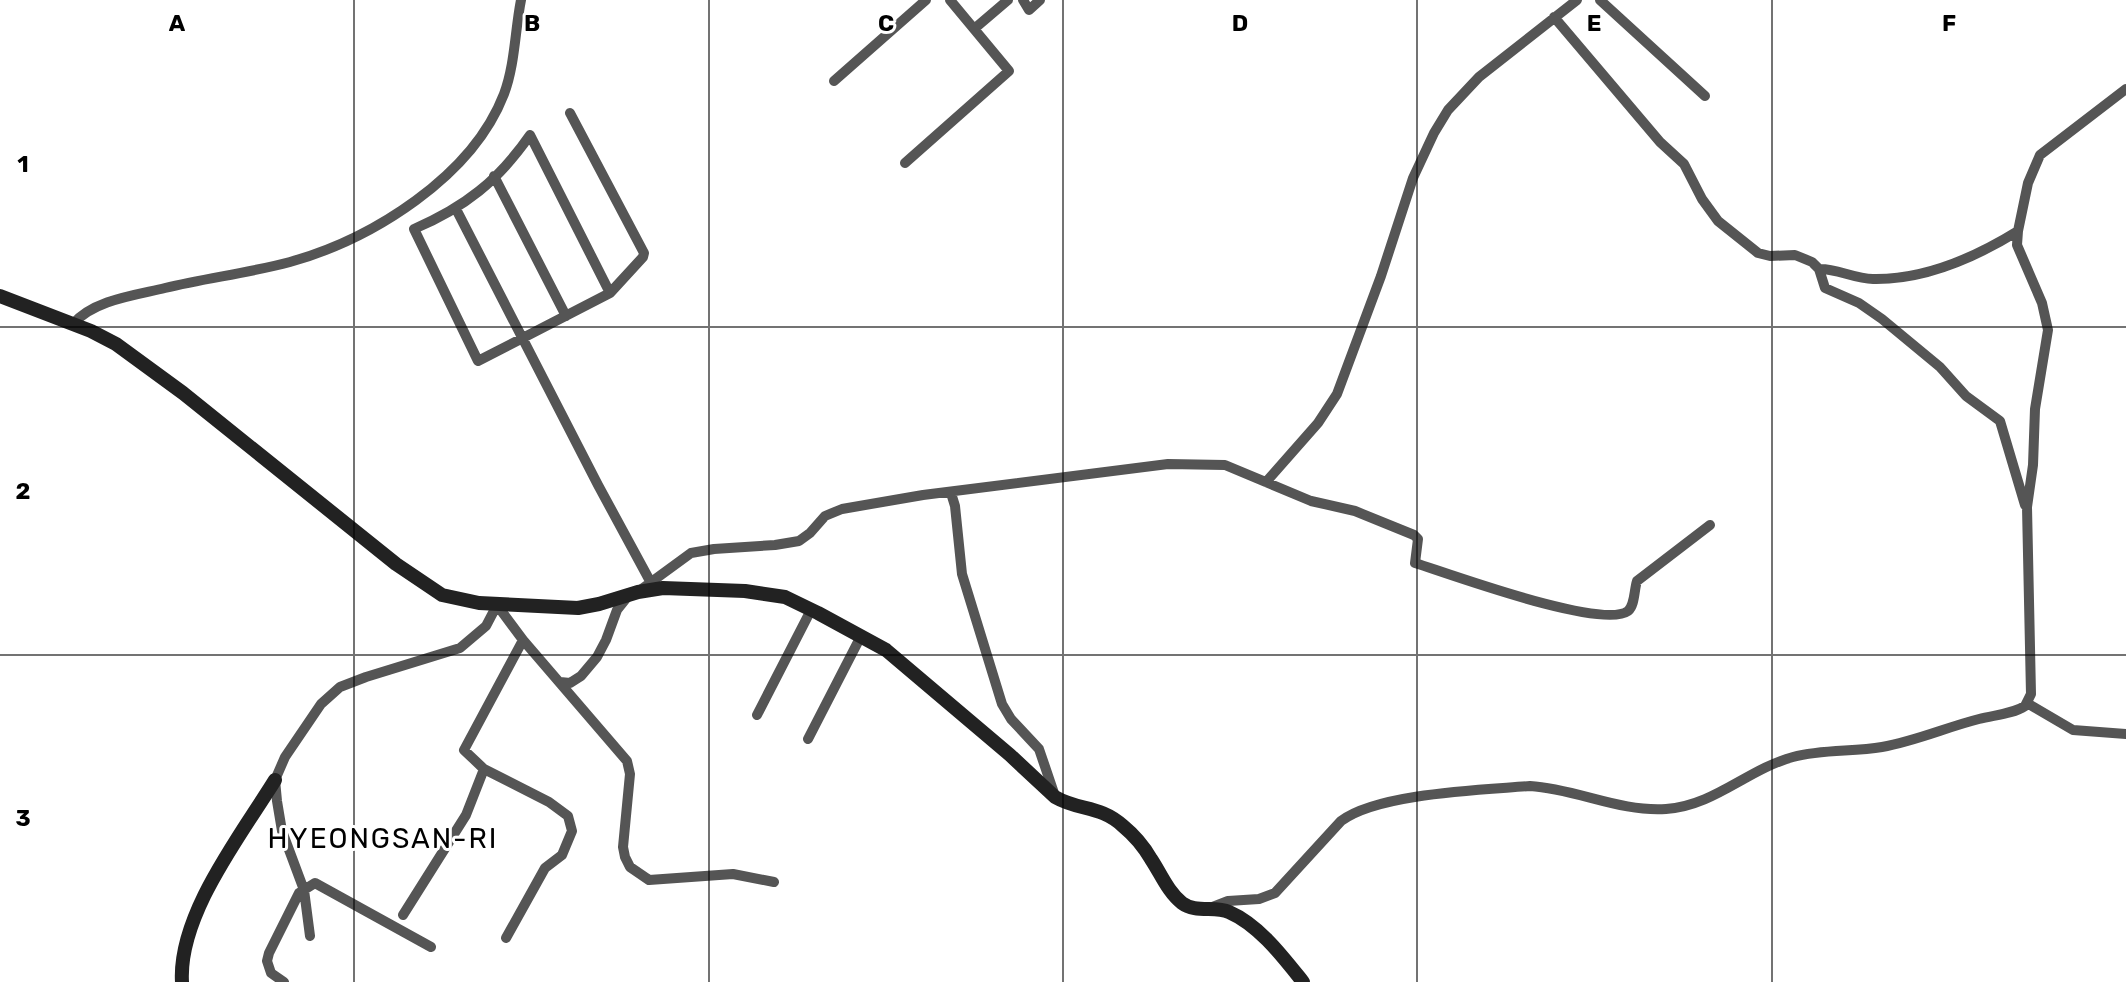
<svg xmlns="http://www.w3.org/2000/svg" width="2126" height="982" font-family="Rubik,sans-serif">
<rect width="100%" height="100%" fill="#fff"/>
<g fill="none" stroke-linecap="round" stroke-linejoin="round">
<path stroke="#555" stroke-width="10" d="M1023 0 1029 10 1040 0
M1600 0 1705 96
M1554 17 1660 142 1684 164 1702 199 1718 221 1758 253 1770 256 1795 255 1812 262 1819 269 1825 288 1859 303 1882 319 1940 367 1966 396 2000 421 2025 505
M974 29 1008 0
M834 81 926 0
M570 113 644 253 643 257 610 293 478 361 414 229C465 207 498 181 530 135L610 293
M905 163 1009 71 950 0
M494 176 566 316
M456 209 598 485 650 581
M1819 269C1835 268 1855 279 1873 279 1924 280 1976 257 2018 231
M73 324C93 300 136 295 165 288 206 278 249 273 290 262 372 239 472 177 504 94 515 65 515 30 521 0
M1266 482 1318 423 1337 394 1381 276 1413 178 1434 133 1448 110 1479 77 1577 0
M951 493 955 506 962 574 1002 704 1011 719 1039 749 1055 796
M639 591 691 553 714 549 775 545 799 541 810 533 825 516 842 509 923 495 1168 464 1225 465 1311 501 1355 511 1414 535 1418 539 1415 563C1450 574 1602 630 1628 611 1635 605 1634 590 1637 581L1710 525
M560 682 570 683 581 676 597 657 606 640 617 610 629 595
M2027 703 2073 730 2126 734
M757 715 811 610
M808 739 861 636
M1210 908 1228 901 1259 899 1275 893 1341 821C1378 793 1482 790 1530 786 1577 789 1619 812 1666 809 1714 806 1748 769 1793 757 1822 749 1853 752 1882 747 1916 741 1947 727 1979 719 1994 715 2013 714 2025 706L2031 694 2027 507 2033 465 2035 409 2048 330 2042 303 2017 245 2018 231 2028 183 2040 155 2126 89
M403 915 466 815 484 769
M310 936 304 890 282 831 277 801 275 780 285 757 321 704 340 687 366 677 460 648 486 626 497 605 523 640 627 761 630 774 623 847 625 857 630 867 649 880 733 874 774 882
M506 938 545 868 562 855 572 831 568 816 549 802 484 769 464 750 523 640
M284 982 271 973 267 961 269 953 299 893 315 883 431 947"/>
<path stroke="#222" stroke-width="14" d="M0 296 91 331 116 344 183 393 396 564 442 595 479 603 578 608 599 604 638 592 663 588 745 591 785 597 818 613 886 650 1010 755 1055 797C1079 811 1100 805 1123 826 1134 835 1144 847 1151 859 1161 874 1168 892 1182 903 1195 913 1215 906 1229 912 1259 925 1283 957 1303 982
M182 982C178 915 241 835 275 780"/>
</g>
<path fill="none" stroke="#000" stroke-width="2" stroke-opacity="0.55" d="M354 0V982M709 0V982M1063 0V982M1417 0V982M1772 0V982M0 327H2126M0 655H2126"/>
<g text-anchor="middle" stroke-width="6" stroke-linejoin="round" paint-order="stroke">
<g font-size="28" letter-spacing="2" fill="#000" stroke="#fff">
<text x="383" y="848">HYEONGSAN-RI</text>
</g>
</g>
<g font-size="23" text-anchor="middle" font-weight="bold" fill="#000" stroke="#fff" stroke-width="6" stroke-linejoin="round" paint-order="stroke">
<text x="177" y="31">A</text>
<text x="532" y="31">B</text>
<text x="886" y="31">C</text>
<text x="1240" y="31">D</text>
<text x="1594" y="31">E</text>
<text x="1949" y="31">F</text>
<text x="23" y="172">1</text>
<text x="23" y="499">2</text>
<text x="23" y="826">3</text>
</g>
</svg>
